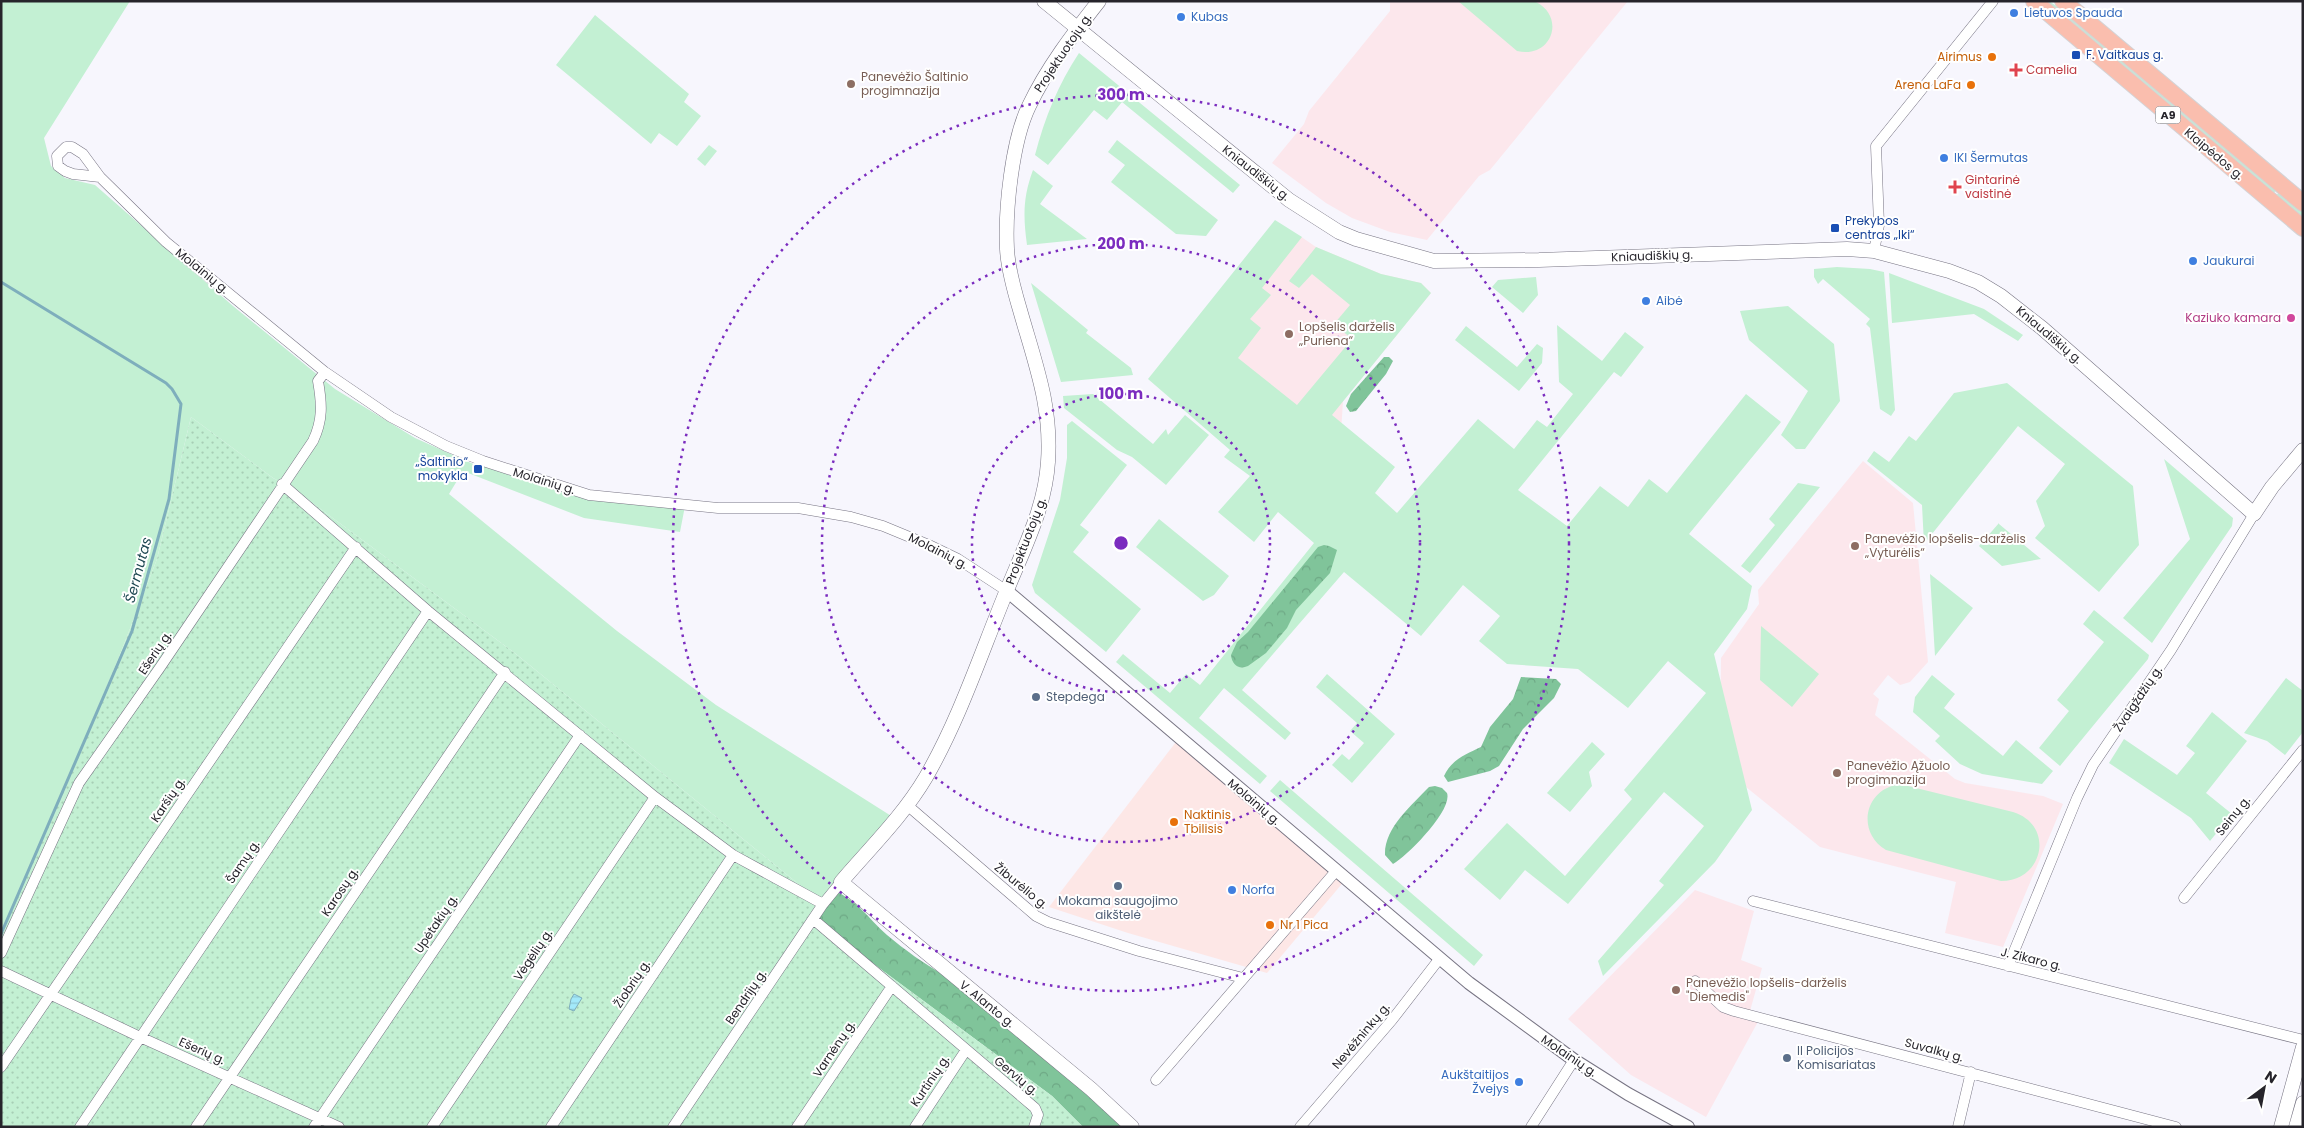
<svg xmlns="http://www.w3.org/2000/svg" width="2304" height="1128" font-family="Poppins,sans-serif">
<defs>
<pattern id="forest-crowns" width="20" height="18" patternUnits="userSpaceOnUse" patternTransform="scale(1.25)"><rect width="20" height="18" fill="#80c49a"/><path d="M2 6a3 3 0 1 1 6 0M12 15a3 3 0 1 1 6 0" fill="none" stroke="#6ea885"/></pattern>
<pattern id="park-dots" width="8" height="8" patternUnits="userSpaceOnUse" patternTransform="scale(1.25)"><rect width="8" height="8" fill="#c3f0d3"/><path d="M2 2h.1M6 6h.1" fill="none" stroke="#a7ceb5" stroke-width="1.8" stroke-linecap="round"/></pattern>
<pattern id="water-rules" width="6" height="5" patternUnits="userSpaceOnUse" patternTransform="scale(1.25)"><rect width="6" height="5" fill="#a3e9fa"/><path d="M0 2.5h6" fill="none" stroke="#8cc8d6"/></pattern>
</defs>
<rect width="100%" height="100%" fill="#f7f6fd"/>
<path fill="#fde7e6" d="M1179 738 1346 879 1267 973 1128 933 1049 907Z"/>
<path fill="#fce7ec" d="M1390 1H1628L1490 170 1479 176 1427 240 1390 232 1352 218 1326 203 1272 163 1304 124 1309 111 1390 11Z
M1300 236 1316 247 1381 274 1421 283 1431 293 1343 401 1340 448 1207 355Z
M1863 461 1913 503 1928 662 1910 682 1900 685 1888 675 1873 694 1879 699 1875 715 1955 779 1965 783 2043 796 2063 804 2003 947 1945 933 1956 882 1820 847 1720 766 1721 658 1759 604 1758 590Z
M1695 890 1754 911 1741 960 1762 968 1750 1011 1760 1018 1706 1117 1631 1075 1568 1019Z"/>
<path fill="#c3f0d3" d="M1 1H130L44 138 51 166 65 178 95 185 233 306 335 389 415 438 480 467 483 461 589 495 685 506 680 532 584 518 463 471 449 494 617 631 716 705 896 819 823 904 516 654 291 487 273 478 191 417 157 559 117 662 1 937Z
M1458 1C1469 1 1529 0 1536 2 1566 17 1552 59 1517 51Z
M2042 1H2049L2082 24 2277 189 2272 195Z
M595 15 689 94 684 102 701 116 677 146 659 133 651 144 556 65Z
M1079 53 1240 185 1233 193 1122 102 1107 120 1094 110 1048 165 1035 155C1045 117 1058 85 1079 53Z
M1117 140 1218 220 1206 236 1176 234 1111 182 1125 165 1108 152Z
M709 145 717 151 705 166 697 159Z
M1033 170 1053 186 1040 204 1087 239 1027 245C1023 216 1023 197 1033 170Z
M2280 191 2303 210V221L2275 197Z
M1275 220 1302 237 1262 288 1271 295 1250 319 1261 328 1238 358 1297 405 1352 339 1334 324 1350 305 1312 274 1299 288 1289 281 1316 247 1381 274 1421 283 1431 293 1332 415 1395 467 1375 493 1397 513 1478 419 1514 449 1537 420 1547 427 1573 394 1559 382 1557 325 1602 361 1625 332 1644 347 1621 377 1614 372 1518 490 1567 526 1600 486 1628 507 1649 479 1667 493 1746 394 1781 422 1689 534 1752 586 1747 609 1714 654 1752 810 1715 862 1603 976 1598 961 1664 885 1659 881 1704 826 1664 792 1568 904 1525 870 1500 900 1464 869 1507 823 1565 876 1632 799 1624 790 1706 693 1668 661 1628 708 1578 669 1507 664 1479 641 1500 616 1463 585 1421 636 1344 572 1242 690 1291 733 1285 740 1224 688 1199 718 1267 776 1260 784 1116 662 1123 654 1170 693 1186 674 1200 685 1314 543 1278 512 1254 542 1218 512 1250 476 1224 457 1230 450 1148 379Z
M1837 267 1870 269 1884 272 1895 410 1891 416 1880 409 1870 328 1866 324 1870 319 1823 279 1818 284 1814 277V269Z
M1889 273 1984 309 2023 335 2018 341 1974 314 1892 323Z
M1536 277 1538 295 1523 313 1492 287 1498 280Z
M1031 283 1088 330 1086 333 1131 368 1133 375 1061 382Z
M1788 306 1834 344 1840 401 1805 449H1796L1781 435 1808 391 1749 340 1740 311Z
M1466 326 1517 367 1537 344 1543 348 1542 363 1519 391 1455 340Z
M2007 383 2133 486 2139 545 2099 592 2035 538 2045 526 2036 501 2065 464 2018 426 1924 544 1922 505 1867 461 1874 451 1889 462 1909 436 1916 441 1954 393Z
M1093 394 1153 444 1166 429 1168 435 1185 415 1209 435 1166 485 1132 457 1117 450 1064 408 1063 396Z
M1072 421 1127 465 1080 525 1089 532 1073 552 1141 609 1106 652 1035 593 1032 585 1060 500 1067 458V425Z
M2164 459 2233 518 2232 526 2152 643 2123 618 2190 539Z
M1798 483 1820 487 1750 573 1741 566 1775 525 1769 519Z
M1159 519 1229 576 1214 595 1203 601 1136 547Z
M1999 523V524L2041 559 2002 566 1979 546Z
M1930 574 1973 608 1935 656Z
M2094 610 2149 655 2148 659 2060 766 2039 748 2069 711 2057 700 2104 642 2083 624Z
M1761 626 1819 674 1792 707 1760 680Z
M1327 674 1395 734 1352 783 1332 765 1342 754 1349 760 1364 743 1350 731 1357 723 1316 687Z
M1932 675 1955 694 1944 708 2003 756 2016 740 2053 771 2042 784 1982 774 1960 764 1935 741 1940 736 1913 712 1915 697Z
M2286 678 2303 691V732L2285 755 2267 741 2244 733Z
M2212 712 2247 741 2206 793 2232 814 2210 841 2191 818 2109 763 2124 739 2177 775 2195 753 2186 746Z
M1592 742 1605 754 1589 772 1592 786 1570 812 1547 793Z
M1280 780 1483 955 1474 966 1270 791Z
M1900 784 2013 812C2055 825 2044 881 2001 881L1886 850C1856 832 1864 789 1900 784Z"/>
<path fill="url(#forest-crowns)" d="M1384 357H1389L1393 361 1386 374 1356 411 1350 412 1346 406 1351 394Z
M1324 545 1329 546 1337 550 1330 573 1296 610 1287 628 1266 653 1248 666C1239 670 1232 665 1231 655L1237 642 1248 632 1318 547Z
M1521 677 1556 679 1561 684 1554 698 1523 729 1499 766 1490 771 1448 782 1444 776C1451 760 1466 754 1481 747L1490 727 1513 699Z
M1435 786 1442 788 1447 793C1453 810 1407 856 1393 864L1385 855C1384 828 1412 805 1429 787Z
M834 890C861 904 866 916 887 935 905 950 923 963 944 975L1091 1097 1122 1127H1083L1052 1096 813 919Z"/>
<path fill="url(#park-dots)" d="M191 417 273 478 291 487 516 654 823 904 813 919 1052 1096 1083 1127H1V937L117 662 157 559Z"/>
<path fill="url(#water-rules)" stroke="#7eaebc" d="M574 994 582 998 574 1011 569 1009 571 999Z"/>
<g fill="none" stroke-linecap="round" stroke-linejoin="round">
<path stroke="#7eaebc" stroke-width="3" d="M1 282 166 383 172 389 181 404 169 499 132 631 1 934"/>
<defs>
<path id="minor" d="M100 177 73 174 65 171 58 166 57 156 66 147H72L83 154 100 177 166 242 325 372 391 417 446 446 483 461 589 495 718 508H798L851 517 883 526 929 545 958 559 1007 591
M1874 251 1879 225 1876 146 1993 1
M282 484 428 611 655 797 733 855 823 904
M907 805 1036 916 1048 922 1139 951 1243 978
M2184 898 2303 750
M1753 901 2303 1040
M813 919 1035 1108 1038 1115 1034 1127
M1 953 79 783 161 666 313 441C323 420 322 404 318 381L325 372
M2008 966 2077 798 2093 765 2171 650 2254 514
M1 971 140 1037 339 1127
M1695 981 1723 1007 1734 1011 2176 1127
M1 1067 356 547
M1156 1080 1336 871
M80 1127 428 611
M196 1127 505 672
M314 1127 580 735
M432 1127 655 797
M551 1127 733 855
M673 1127 823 904 841 882
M797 1127 892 986
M915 1127 966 1050
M1300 1127 1392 1020 1440 958
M1531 1127 1574 1060
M1958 1127 1971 1072"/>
<path id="tertiary" d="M1007 591 1469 983 1574 1060 1628 1094 1688 1127"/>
<path id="secondary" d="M1044 1 1289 200 1339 232 1356 239 1434 261 1539 260 1847 249 1874 251 1949 271 1978 282 2001 296 2042 328 2254 514 2272 487 2303 450
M1099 1C1073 34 1047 68 1029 106 1012 141 1005 210 1007 249 1008 269 1014 290 1020 310 1035 363 1052 406 1048 462 1045 508 1024 548 1007 590 981 653 960 718 926 777 903 816 870 848 841 882L1091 1089 1132 1127
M2281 1127 2303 1047
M2296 1127 2303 1103"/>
<path id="trunk" d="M2034 1 2303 228
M2063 1 2303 203"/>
</defs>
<use href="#minor" stroke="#777483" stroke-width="11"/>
<use href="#tertiary" stroke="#777483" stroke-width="14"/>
<use href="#secondary" stroke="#777483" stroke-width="15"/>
<use href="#trunk" stroke="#d4d3d5" stroke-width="18"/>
<use href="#minor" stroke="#fff" stroke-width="10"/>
<use href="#tertiary" stroke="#fff" stroke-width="12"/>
<use href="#secondary" stroke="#fff" stroke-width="14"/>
<use href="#trunk" stroke="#fabeae" stroke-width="16"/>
</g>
<g fill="none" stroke="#7b2cbf" stroke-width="2.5" stroke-dasharray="2.5 5">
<circle cx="1121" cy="543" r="149"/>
<circle cx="1121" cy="543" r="299"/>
<circle cx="1121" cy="543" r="448"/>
</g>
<g fill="#3f7fe0" stroke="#fff" stroke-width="2">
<circle cx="2014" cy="13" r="5"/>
<circle cx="1181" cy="17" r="5"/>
<circle cx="1944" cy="158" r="5"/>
<circle cx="2193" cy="261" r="5"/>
<circle cx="1646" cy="301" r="5"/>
<circle cx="1232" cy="890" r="5"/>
<circle cx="1519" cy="1082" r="5"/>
</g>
<g fill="#1a4fb4" stroke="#fff" stroke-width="2">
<rect x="2071" y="50" width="10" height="10" rx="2.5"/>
<rect x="1830" y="223" width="10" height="10" rx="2.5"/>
<rect x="473" y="464" width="10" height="10" rx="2.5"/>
</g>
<g fill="#e8710a" stroke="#fff" stroke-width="2">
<circle cx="1992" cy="57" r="5"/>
<circle cx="1971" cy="85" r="5"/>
<circle cx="1174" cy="822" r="5"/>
<circle cx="1270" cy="925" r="5"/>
</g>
<g fill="#e0444e" stroke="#fff" stroke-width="2">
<path d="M2013.5 62.5h5v5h5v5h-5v5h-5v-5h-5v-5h5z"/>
<path d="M1952.5 179.5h5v5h5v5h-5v5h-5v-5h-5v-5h5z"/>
</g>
<g fill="#8d6e63" stroke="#fff" stroke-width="2">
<circle cx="851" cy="84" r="5"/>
<circle cx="1289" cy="334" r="5"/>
<circle cx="1855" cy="546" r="5"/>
<circle cx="1837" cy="773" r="5"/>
<circle cx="1676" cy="990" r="5"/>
</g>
<circle fill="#d1479c" stroke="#fff" stroke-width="2" cx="2291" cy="318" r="5"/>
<g fill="#5c6f8a" stroke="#fff" stroke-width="2">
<circle cx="1036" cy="697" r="5"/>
<circle cx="1118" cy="886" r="5"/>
<circle cx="1787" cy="1058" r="5"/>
</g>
<g text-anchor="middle" stroke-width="4" stroke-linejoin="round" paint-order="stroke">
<rect fill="#fff" stroke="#67666b" stroke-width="1" x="2155.5" y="106.5" width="25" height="17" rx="4"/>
<g font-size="11" font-weight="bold" fill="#26242b">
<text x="2168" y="119">A9</text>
</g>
<g font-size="12" fill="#366cbe" stroke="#fff" text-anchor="start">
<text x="2024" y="17">Lietuvos Spauda</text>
<text x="1191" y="21">Kubas</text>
<text x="1954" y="162">IKI Šermutas</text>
<text x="2203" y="265">Jaukurai</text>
<text x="1656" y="305">Aibė</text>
<text x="1242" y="894">Norfa</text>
<text x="1509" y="1079" text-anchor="end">Aukštaitijos<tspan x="1509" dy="14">Žvejys</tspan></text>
</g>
<g font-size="12" fill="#26242b" stroke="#fff">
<text transform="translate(1063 53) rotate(-56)" y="4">Projektuotojų g.</text>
<text transform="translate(2214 154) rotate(40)" y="4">Klaipėdos g.</text>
<text transform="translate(1256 173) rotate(38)" y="4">Kniaudiškių g.</text>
<text transform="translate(1652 256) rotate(-2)" y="4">Kniaudiškių g.</text>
<text transform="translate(202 271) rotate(39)" y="4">Molainių g.</text>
<text transform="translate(2049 335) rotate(40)" y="4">Kniaudiškių g.</text>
<text transform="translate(544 481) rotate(17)" y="4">Molainių g.</text>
<text transform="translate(1026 541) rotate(-69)" y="4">Projektuotojų g.</text>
<text transform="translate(938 551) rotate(27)" y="4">Molainių g.</text>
<text transform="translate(155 653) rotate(-56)" y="4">Ešerių g.</text>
<text transform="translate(2138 699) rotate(-56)" y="4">Žvaigždžių g.</text>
<text transform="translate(168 800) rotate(-56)" y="4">Karšių g.</text>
<text transform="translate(1254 802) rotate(40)" y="4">Molainių g.</text>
<text transform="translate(2233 816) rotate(-51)" y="4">Seinų g.</text>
<text transform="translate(243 862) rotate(-56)" y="4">Šamų g.</text>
<text transform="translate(1021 886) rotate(39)" y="4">Žiburėlio g.</text>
<text transform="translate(340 892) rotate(-56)" y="4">Karosų g.</text>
<text transform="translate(436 924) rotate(-56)" y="4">Upėtakių g.</text>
<text transform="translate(533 955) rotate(-56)" y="4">Vėgėlių g.</text>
<text transform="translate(2031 959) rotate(14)" y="4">J. Zikaro g.</text>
<text transform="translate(632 984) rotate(-56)" y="4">Žiobrių g.</text>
<text transform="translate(746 997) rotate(-56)" y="4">Bendrijų g.</text>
<text transform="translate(987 1004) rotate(39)" y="4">V. Alanto g.</text>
<text transform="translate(1361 1036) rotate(-50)" y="4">Nevėžninkų g.</text>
<text transform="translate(834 1049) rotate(-56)" y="4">Varnėnų g.</text>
<text transform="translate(1934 1050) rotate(15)" y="4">Suvalkų g.</text>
<text transform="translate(202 1051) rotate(24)" y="4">Ešerių g.</text>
<text transform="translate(1569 1056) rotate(34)" y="4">Molainių g.</text>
<text transform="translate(1016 1076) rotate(40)" y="4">Gervių g.</text>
<text transform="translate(930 1081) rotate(-56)" y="4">Kurtinių g.</text>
</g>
<g font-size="12" fill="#164399" stroke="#fff" text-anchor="start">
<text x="2086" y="59">F. Vaitkaus g.</text>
<text x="1845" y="225">Prekybos<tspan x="1845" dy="14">centras „Iki“</tspan></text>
<text x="468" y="466" text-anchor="end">„Šaltinio“<tspan x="468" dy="14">mokykla</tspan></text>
</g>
<g font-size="12" fill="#c56008" stroke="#fff" text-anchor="end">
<text x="1982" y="61">Airimus</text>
<text x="1961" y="89">Arena LaFa</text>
<text x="1184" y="819" text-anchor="start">Naktinis<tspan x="1184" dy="14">Tbilisis</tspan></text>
<text x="1280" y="929" text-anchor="start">Nr 1 Pica</text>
</g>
<g font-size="12" fill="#be3a42" stroke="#fff" text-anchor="start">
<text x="2026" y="74">Camelia</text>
<text x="1965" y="184">Gintarinė<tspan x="1965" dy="14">vaistinė</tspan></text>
</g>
<g font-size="12" fill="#785e54" stroke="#fff" text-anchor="start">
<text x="861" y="81">Panevėžio Šaltinio<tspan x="861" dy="14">progimnazija</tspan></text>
<text x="1299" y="331">Lopšelis darželis<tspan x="1299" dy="14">„Puriena“</tspan></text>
<text x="1865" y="543">Panevėžio lopšelis-darželis<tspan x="1865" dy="14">„Vyturėlis“</tspan></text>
<text x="1847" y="770">Panevėžio Ąžuolo<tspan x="1847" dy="14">progimnazija</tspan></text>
<text x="1686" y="987">Panevėžio lopšelis-darželis<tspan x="1686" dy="14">"Diemedis"</tspan></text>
</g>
<g font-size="12" fill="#b23c85" stroke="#fff" text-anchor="end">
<text x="2281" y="322">Kaziuko kamara</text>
</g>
<g font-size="12" fill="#4e5e75" stroke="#fff" text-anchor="start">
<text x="1046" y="701">Stepdega</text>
<text x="1118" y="905" text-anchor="middle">Mokama saugojimo<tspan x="1118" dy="14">aikštelė</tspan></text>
<text x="1797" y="1055">II Policijos<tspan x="1797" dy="14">Komisariatas</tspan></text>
</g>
<g font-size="14" font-style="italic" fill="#1f4852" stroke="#fff">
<text transform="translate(138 570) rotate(-75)" y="5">Šermutas</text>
</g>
</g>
<circle cx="1121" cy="543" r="8" fill="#7b2cbf" stroke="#fff" stroke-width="2.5"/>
<g font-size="15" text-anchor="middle" font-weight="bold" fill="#7b2cbf" stroke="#fff" stroke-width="4" stroke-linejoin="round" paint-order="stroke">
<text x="1121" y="100">300 m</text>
<text x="1121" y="249">200 m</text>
<text x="1121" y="399">100 m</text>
</g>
<rect width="2304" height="1128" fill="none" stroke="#26242b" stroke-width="5"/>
<g transform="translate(2264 1088) rotate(32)" stroke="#ffffff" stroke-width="4" paint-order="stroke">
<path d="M0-4L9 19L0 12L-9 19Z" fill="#26242b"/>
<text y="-8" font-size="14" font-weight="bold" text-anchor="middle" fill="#26242b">N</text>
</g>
</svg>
